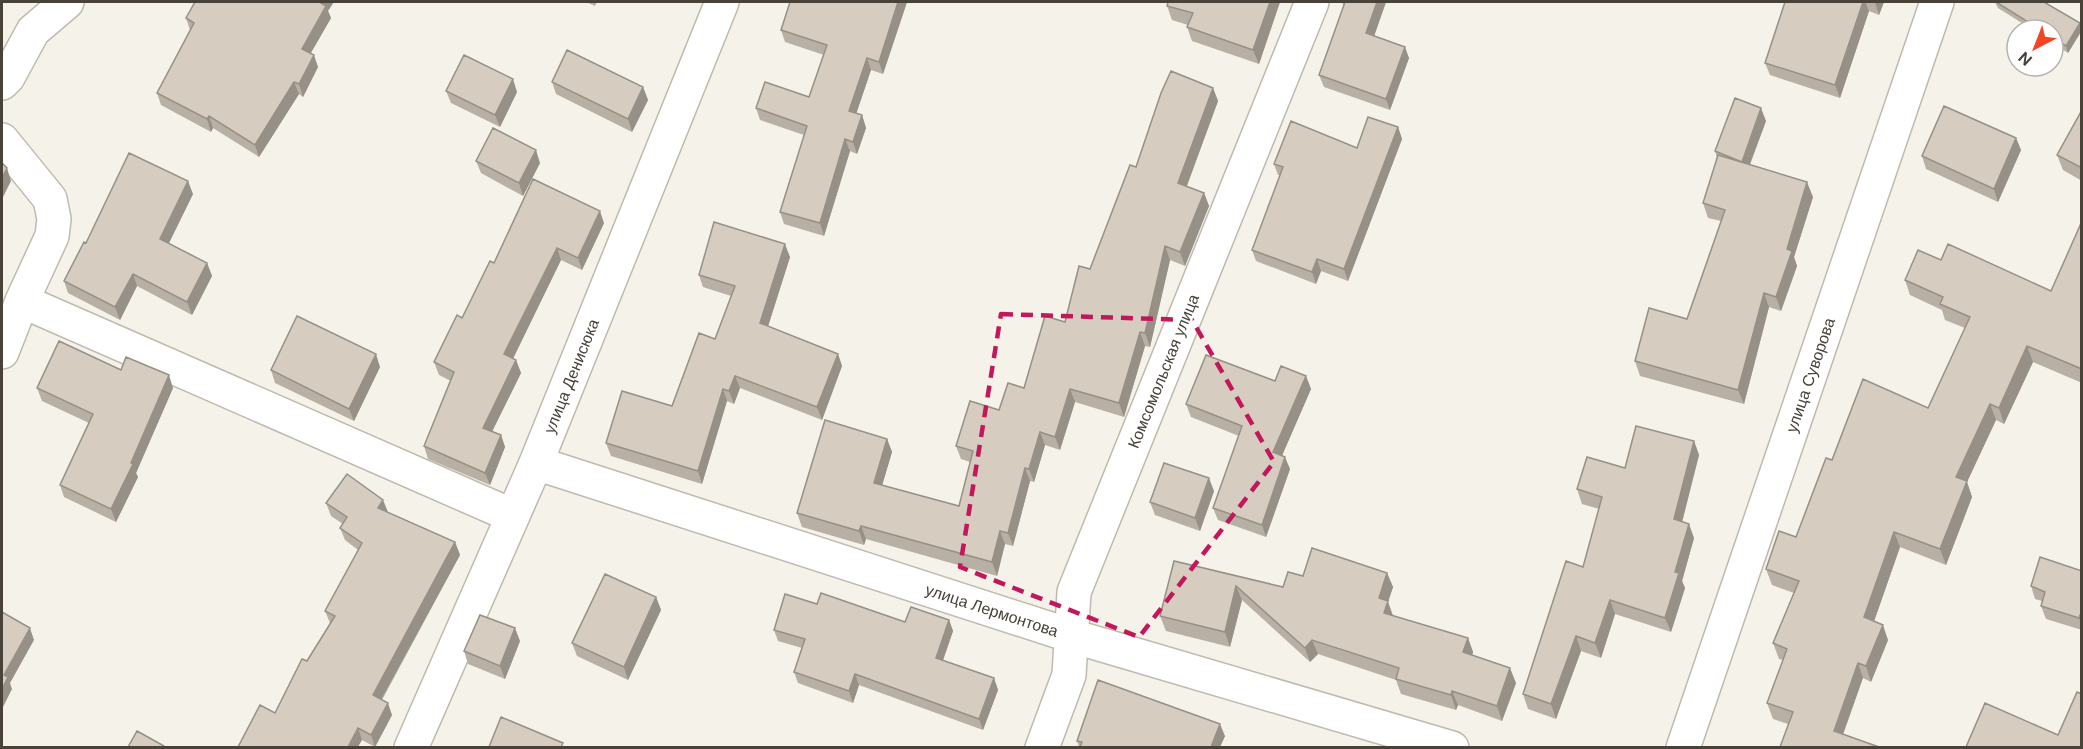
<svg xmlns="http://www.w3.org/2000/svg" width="2083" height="749" font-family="'DM Sans',sans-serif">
<rect width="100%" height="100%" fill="#f5f2ea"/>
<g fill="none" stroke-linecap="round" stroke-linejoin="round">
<defs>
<path id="minor" d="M2 83 8 77 33 31 67 2
M2 140 50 199 54 219 52 236 22 301 2 352
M22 301 513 516
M536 463 1072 636 1452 748
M411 748 536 463 722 2
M1042 748 1069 675 1074 592 1312 2
M1683 748 1937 2"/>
</defs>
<use href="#minor" stroke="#c0b9ad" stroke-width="36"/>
<use href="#minor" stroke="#fff" stroke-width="33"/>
</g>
<path fill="#b8b0a5" d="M254 2 328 11 331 18 311 53 318 67 303 97 299 94 259 157 213 128 211 132 161 105 157 93 190 30 186 18Z
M586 2H597L595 6Z
M790 2H907L883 74 871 70 856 114 862 115 866 128 857 154 850 151 824 236 784 224 780 212 804 135 760 120 756 108 809 97 824 55 785 42 781 30Z
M1280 2 1259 64 1192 41 1187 27 1188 25 1172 20 1167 6Z
M1342 2H1386L1374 36 1409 58 1390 110 1324 87 1319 75 1344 7Z
M1785 2H1884L1879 15 1869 11 1840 98 1770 75 1765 63Z
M1995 2 2080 23 2082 30 2068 53 2053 43V30H2033L1998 8Z
M552 82 643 87 648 100 632 132 556 94Z
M1213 88 1218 101 1187 186 1204 193 1209 206 1185 266 1170 260 1150 347 1145 346 1124 417 1075 402 1060 450 1045 445 1034 482 1030 481 1013 546 1005 544 997 576 866 539 864 545 802 527 797 513 887 439 892 452 882 485 959 506 970 462 961 459 956 446 1024 388 1065 322 1090 269 1136 167Z
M446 91 517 92 500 127 451 103Z
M2082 110V181L2063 170 2057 155Z
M1766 121 1750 165 1813 197 1794 257 1797 266 1781 311 1769 307 1744 404 1640 376 1635 361 1687 319 1721 221 1708 218 1703 203 1717 158 1715 151Z
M1398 127 1402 139 1348 281 1321 271 1316 284 1256 261 1252 250 1280 175H1278L1274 164 1357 148Z
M2016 138 2021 150 1998 202 1926 169 1922 156Z
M476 161 540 163 523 196 481 173Z
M193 194 169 243 207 263 212 276 192 315 137 286 120 320 68 293 64 281 86 243Z
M2082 221V383L2033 362 2004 424 1996 420 1967 482 1972 497 1946 565 1900 547 1874 621 1888 640 1871 682 1863 678 1788 724 1773 719 1767 703 1783 660 1779 659 1773 643 1794 593 1772 585 1766 569 1796 537 1832 460 1928 408 1965 328 1945 320 1942 310 1910 295 1905 280 1941 260 2051 291Z
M604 223 582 270 561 260 513 358 516 360 521 373 492 431 501 435 505 447 490 485 428 459 424 446 451 381 439 375 434 362 462 318 494 263Z
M790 257 768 326 838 354 842 366 822 420 740 388 734 404 727 401 702 484 611 456 606 443 672 406 715 339 731 296 703 287 699 275Z
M380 367 354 421 275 383 271 370Z
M121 370 173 388 136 473 138 477 116 522 64 497 60 485 89 423 42 401 37 388Z
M1306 376 1311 389 1282 455 1290 469 1266 537 1218 520 1213 508 1239 436 1191 417 1186 404 1275 381Z
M1694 441 1699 455 1682 522 1694 538 1682 581 1685 588 1671 632 1615 614 1601 658 1581 651 1556 719 1528 709 1523 694 1583 567 1599 509 1582 504 1577 489 1625 468Z
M1214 491 1200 531 1155 515 1150 502Z
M326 503 388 512 455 542 460 555 382 700 392 715 375 747 362 740 275 713 330 623 325 611 358 550 345 540 340 528 343 524 331 516Z
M1174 561 1283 587 1303 576 1387 573 1393 587 1388 602 1393 616 1468 638 1473 652 1472 655 1516 683 1502 721 1458 705 1456 710 1401 694 1396 680 1318 654 1310 662 1242 600 1230 647 1166 631 1160 616Z
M2082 571V630L2046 619 2041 606 2042 601 2035 599 2031 586Z
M656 597 661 610 628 680 577 656 572 643Z
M817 604 905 622 949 620 953 631 943 660 994 678 998 690 983 730 859 685 853 703 798 683 794 672 802 648 778 641 774 630Z
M520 641 505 679 468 664 464 651Z
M1225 736 1220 747H1079L1077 741Z"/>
<path fill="#969086" d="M322 2H334L328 11 331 18 306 61 302 49Z
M898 2H907L883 74 879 62Z
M1270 2H1280L1259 64 1253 50Z
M1377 2H1386L1371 45 1366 33Z
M1863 2H1865L1869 11 1840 98 1835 85Z
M1875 2H1884L1879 15Z
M2080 23 2082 30 2068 53 2066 46Z
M1405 47 1409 58 1390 110 1386 99Z
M314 55 318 67 303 97 299 84Z
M867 58 871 70 853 123 849 111Z
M513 79 517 92 500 127 495 115Z
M294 82 299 94 259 157 255 145Z
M643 87 648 100 632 132 628 119Z
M1213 88 1218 101 1183 196 1178 183Z
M1761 108 1766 121 1746 174 1742 162Z
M862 115 866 128 857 154 853 142Z
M209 116 213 128 211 132 207 119Z
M1398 127 1402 139 1348 281 1344 269Z
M2016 138 2021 150 1998 202 1994 189Z
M845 139 850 151 824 236 820 223Z
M536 150 540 163 523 196 519 183Z
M7 168 11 181 2 199V178Z
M188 181 193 194 165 251 160 239Z
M1807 182 1813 197 1794 257 1797 266 1781 311 1776 297 1787 249Z
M1204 193 1209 206 1185 266 1180 252Z
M600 211 604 223 582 270 578 258Z
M785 244 790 257 765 336 760 323Z
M1165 246 1170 260 1150 347 1145 333Z
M557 248 561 260 509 367 504 354Z
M1317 259 1321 271 1316 284 1312 272Z
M207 263 212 276 192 315 187 302Z
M133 274 137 286 120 320 115 307Z
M1764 293 1769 307 1744 404 1738 390Z
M1140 332 1145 346 1124 417 1119 403Z
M2027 346 2033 362 2004 424 1999 408Z
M376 354 380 367 354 421 349 409Z
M838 354 842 366 822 420 817 407Z
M516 360 521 373 488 440 483 428Z
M169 375 173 388 136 473 138 477 116 522 111 509Z
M735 376 740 388 734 404 729 391Z
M1306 376 1311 389 1278 465 1273 452Z
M723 389 727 401 702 484 698 471Z
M1070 389 1075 402 1060 450 1055 437Z
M1990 404 1996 420 1967 482 1972 497 1946 565 1940 549 1956 477Z
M1040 432 1045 445 1034 482 1029 469Z
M501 435 505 447 490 485 485 473Z
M887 439 892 452 879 496 874 483Z
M1694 441 1699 455 1679 534 1674 519Z
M1285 457 1290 469 1266 537 1262 525Z
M1025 468 1030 481 1013 546 1008 533Z
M1209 478 1214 491 1200 531 1195 518Z
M383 500 388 512 378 508Z
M1689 524 1694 538 1682 581 1685 588 1671 632 1665 618 1675 572Z
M861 526 866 539 864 545 859 531Z
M1000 531 1005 544 997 576 992 562Z
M1894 532 1900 547 1870 633 1864 617Z
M455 542 460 555 377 707 373 695Z
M1387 573 1393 587 1388 602 1393 616 1389 628 1379 598Z
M1236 586 1242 600 1230 647 1225 632Z
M656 597 661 610 628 680 624 667Z
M1610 600 1615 614 1601 658 1595 643Z
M2082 610V626L2079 618Z
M949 620 953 631 940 669 936 658Z
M1883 625 1888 640 1871 682 1866 666Z
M30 628 34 640 10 683 12 689 2 709V689L4 675Z
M515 628 520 641 505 679 500 666Z
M1576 636 1581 651 1556 719 1551 704Z
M1468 638 1473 652 1469 667 1463 652Z
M1312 640 1318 654 1310 662 1305 648Z
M1858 663 1863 678 1839 746 1834 731Z
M1510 668 1516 683 1502 721 1497 706Z
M855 674 859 685 853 703 849 691Z
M994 678 998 690 983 730 979 719Z
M1452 691 1458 705 1456 710 1451 695Z
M388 703 392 715 375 747 371 735Z
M1220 724 1225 736 1220 747H1211Z
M358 728 362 740 358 747H348Z"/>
<path fill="#d6cdc0" stroke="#969086" stroke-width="1.5" d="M195 2H322L321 3 326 6 302 49 314 55 299 84 294 82 255 145 209 116 207 119 157 93 194 23 186 18Z
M790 2H898L879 62 867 58 849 111 862 115 853 142 845 139 820 223 780 212 807 126 756 108 765 82 809 97 827 45 781 30Z
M1168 2H1270L1253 50 1187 27 1193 13 1167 6Z
M1345 2H1377L1366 33 1405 47 1386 99 1319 75Z
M1785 2H1863L1835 85 1765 63Z
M1996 2H2044L2080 23 2066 46 2053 38V30H2041Z
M567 50 643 87 628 119 552 82Z
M464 55 513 79 495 115 446 91Z
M1171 71 1213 88 1178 183 1204 193 1180 252 1165 246 1145 333 1140 332 1119 403 1070 389 1055 437 1040 432 1029 469 1025 468 1008 533 1000 531 992 562 861 526 859 531 797 513 825 420 887 439 874 483 959 506 973 451 956 446 970 401 999 410 1008 383 1024 388 1045 316 1065 322 1079 266 1090 269 1130 165 1136 167 1161 93Z
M1735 98 1761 108 1742 162 1715 151Z
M1944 106 2016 138 1994 189 1922 156Z
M2082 110V168L2057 155Z
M1368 117 1398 127 1344 269 1317 259 1312 272 1252 250 1283 167 1274 164 1291 121 1357 148Z
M493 128 536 150 519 183 476 161Z
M129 153 188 181 160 239 207 263 187 302 133 274 115 307 64 281 84 242 86 243Z
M1718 155 1807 182 1787 249 1792 251 1776 297 1764 293 1738 390 1635 361 1649 308 1687 319 1725 210 1703 203Z
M2 163 7 168 2 178Z
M533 179 600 211 578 258 557 248 504 354 516 360 483 428 501 435 485 473 424 446 454 372 434 362 457 315 462 318 490 261 494 263Z
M2082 221V369L2027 346 1999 408 1990 404 1956 477 1967 481 1940 549 1894 532 1864 617 1883 625 1866 666 1858 663 1834 731 1879 747H1780L1793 712 1767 703 1787 649 1773 643 1799 581 1766 569 1779 531 1796 537 1826 458 1832 460 1863 379 1928 408 1970 317 1940 304 1943 297 1905 280 1918 250 1941 260 1948 244 2051 291Z
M714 222 785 244 760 323 838 354 817 407 735 376 729 391 723 389 698 471 606 443 622 391 672 406 699 333 715 339 735 286 699 275Z
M297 316 376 354 349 409 271 370Z
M59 341 121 370 126 357 169 375 131 463 133 464 111 509 60 485 93 414 37 388Z
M1206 355 1275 381 1281 366 1306 376 1273 452 1285 457 1262 525 1213 508 1242 426 1186 404Z
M1636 426 1694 441 1674 519 1689 524 1675 572 1679 573 1665 618 1610 600 1595 643 1576 636 1551 704 1523 694 1566 561 1583 567 1602 497 1577 489 1587 457 1625 468Z
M1164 463 1209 478 1195 518 1150 502Z
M347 474 383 500 378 508 455 542 373 695 388 703 371 735 358 728 348 747H238L260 705 275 713 302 659 307 661 335 616 325 611 362 543 340 528 347 517 326 503Z
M1312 548 1387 573 1379 598 1388 601 1384 613 1468 638 1463 652 1510 668 1497 706 1452 691 1451 695 1396 679 1399 668 1312 640 1305 648 1236 586 1225 632 1160 616 1174 561 1283 587 1288 572 1303 576Z
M2040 557 2082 571V610L2079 618 2041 606 2045 592 2031 586Z
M605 574 656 597 624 667 572 643Z
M821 593 905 622 911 607 949 620 936 658 994 678 979 719 855 674 849 691 794 672 805 639 774 630 785 594 817 604Z
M2 612 30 628 4 675 8 677 2 689Z
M480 615 515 628 500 666 464 651Z
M1098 680 1220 724 1211 747H1080L1082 742 1077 741Z
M2077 692 2082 694V747H1966L1985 703 2058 735Z
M501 717 563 743 561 747H489Z
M137 731 164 746V747H128Z"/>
<path fill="none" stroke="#c2185b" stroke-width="4.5" stroke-dasharray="12 8" stroke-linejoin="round" d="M1001 314 1192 320 1274 462 1139 637 960 567Z"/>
<g text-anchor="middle" stroke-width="5" stroke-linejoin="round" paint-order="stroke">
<g font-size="16" fill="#484238" stroke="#fff">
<text transform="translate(1163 371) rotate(-68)" y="6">Комсомольская улица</text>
<text transform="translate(1810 375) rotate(-71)" y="6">улица Суворова</text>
<text transform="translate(571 376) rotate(-68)" y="6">улица Денисюка</text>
<text transform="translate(992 610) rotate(18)" y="6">улица Лермонтова</text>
</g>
</g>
<rect width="2083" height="749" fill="none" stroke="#484238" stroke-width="6"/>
<g transform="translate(2035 48) rotate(222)"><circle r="28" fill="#ffffff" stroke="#b6b3af" stroke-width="1.5"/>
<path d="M0-4.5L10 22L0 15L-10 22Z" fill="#f34423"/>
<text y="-9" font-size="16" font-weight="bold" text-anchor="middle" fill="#484238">N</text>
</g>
</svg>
